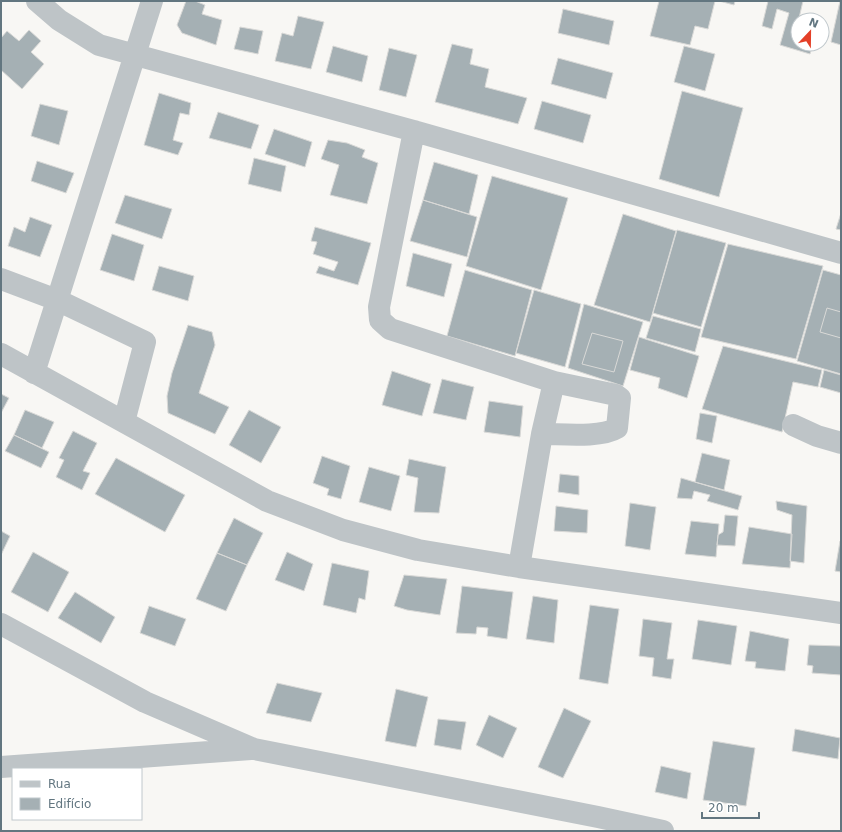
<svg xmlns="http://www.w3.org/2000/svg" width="842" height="832" font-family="'DejaVu Sans',sans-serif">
<rect width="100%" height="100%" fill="#f8f7f4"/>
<path fill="#a5b0b4" stroke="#d9d9d7" d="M186 1H195L205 5 202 14 222 20 216 45 182 33 177 25Z
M659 1H715L708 29 695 26 690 45 650 36Z
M719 1H735L734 5Z
M768 1H803L796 31H798V44H813L810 54 780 45 789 13 777 9 772 29 762 26Z
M840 1H841V45L831 42Z
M563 9 614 21 609 45 558 33Z
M298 16 324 22 311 69 275 61 282 33 293 36Z
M240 27 263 31 258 54 234 49Z
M29 30 41 41 31 52 44 64 22 89 1 70V38L7 31 19 41Z
M452 44 473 49 470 64 489 69 485 87 527 98 518 124 435 102Z
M333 46 368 56 362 82 326 72Z
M684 46 715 54 705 91 674 82Z
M389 48 417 55 406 97 379 90Z
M558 58 613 73 606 99 551 84Z
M682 91 743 108 719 197 659 179Z
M159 93 191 103 189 115 180 113 173 140 183 143 178 155 144 145Z
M542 101 591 115 583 143 534 129Z
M40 104 68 111 59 145 31 136Z
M218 112 259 125 251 149 209 138Z
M274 129 312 142 305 167 265 154Z
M328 140 347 143 365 150 362 157 378 163 367 204 330 195 339 165 321 159Z
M254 158 286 166 281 192 248 184Z
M37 161 74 173 66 193 31 181Z
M434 162 478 175 469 214 423 200Z
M492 176 568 198 541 290 466 266Z
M125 195 172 209 162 239 115 223Z
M423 200 477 217 467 257 410 241Z
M841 213V230L836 229Z
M623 214 676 231 650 322 594 305Z
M30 217 52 225 40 257 8 246 14 227 25 232Z
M315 227 371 243 358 285 316 273 319 266 334 271 338 262 313 254 317 242 311 241Z
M677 230 726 243 701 327 653 313Z
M112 234 144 245 134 281 100 270Z
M728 244 823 266 796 359 701 337Z
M413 253 452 264 444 297 406 286Z
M159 266 194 276 188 301 152 290Z
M465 270 532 290 515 356 447 336Z
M823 270 841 275V374L797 361Z
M534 290 581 304 565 367 516 353Z
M584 304 643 322 623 386 568 368Z
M827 308 841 312V338L820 332Z
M653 316 701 329 695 352 646 338Z
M188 325 212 332 215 345 199 393 229 407 215 434 168 413 167 396 172 373Z
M592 333 623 341 614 372 582 364Z
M639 337 699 356 687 398 658 388 660 378 630 370Z
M723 346 822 370 818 387 793 382 782 432 702 409Z
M824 370 841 375V393L820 387Z
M392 371 431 384 422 416 382 405Z
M442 379 474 387 466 420 433 413Z
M1 394 9 398 1 413Z
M489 401 523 406 520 437 484 432Z
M25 410 54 422 42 448 14 435Z
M249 410 281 427 261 463 229 445Z
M700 413 717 416 712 443 696 439Z
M73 431 97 443 83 471 90 473 82 490 56 477 64 460 59 458Z
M14 435 49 452 41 468 5 451Z
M702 453 730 460 724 490 695 482Z
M322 456 350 466 341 499 327 495 329 489 313 483Z
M116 458 185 495 165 532 95 494Z
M409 459 446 467 439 513 414 512 418 478 406 475Z
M369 467 400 476 391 511 359 502Z
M560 474 579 476V495L558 492Z
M681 478 742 496 738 510 707 501 710 495 694 491 692 499 677 498Z
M776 501 807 506 804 563 790 561 792 515 777 510Z
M630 503 656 507 650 550 625 546Z
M556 506 588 510 587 533 554 531Z
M725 515 738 516 735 546 717 545 718 535 723 532Z
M234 518 263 533 247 565 217 553Z
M691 521 719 524 716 557 685 554Z
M749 527 792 534 790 568 742 564Z
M1 531 10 536 1 555Z
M840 541H841V572L835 571Z
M33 552 69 572 48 612 11 592Z
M287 552 313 564 304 591 275 580Z
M217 553 247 565 226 611 196 599Z
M332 563 369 571 365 600 359 598 356 613 323 605Z
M404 575 447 579 440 615 407 610 394 606Z
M462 586 513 592 507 639 487 636 488 628 477 627 476 634 456 633Z
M75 592 115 617 101 643 58 618Z
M533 596 558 600 554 643 526 639Z
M590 605 619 609 608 684 579 679Z
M149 606 186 619 175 646 140 633Z
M643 619 672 623 667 659H674L671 679 652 676 654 658 639 656Z
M698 620 737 626 731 665 692 659Z
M750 631 789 639 785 671 755 668 756 662 745 661Z
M809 645 841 646V675L812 673 813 666 807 665Z
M277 683 322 693 311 722 266 713Z
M396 689 428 697 416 747 385 741Z
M564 708 591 721 563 778 538 767Z
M489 715 517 728 503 758 476 745Z
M438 719 466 722 461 750 434 745Z
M795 729 840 738 838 759 792 751Z
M713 741 755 748 746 806 703 800Z
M661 766 691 773 687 799 655 792Z"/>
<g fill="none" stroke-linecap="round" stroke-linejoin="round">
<path stroke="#bec4c7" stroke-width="22" d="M37 1 59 20 99 45 414 131 841 253
M414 131 379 307 380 320 390 329 554 382 542 434 519 567
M1 279 57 300 145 342 124 422
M1 354 267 501 343 530 418 550 519 567 841 613
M34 373 152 1
M793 425 817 436 841 443
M542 434C562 434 601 438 617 428L620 398 616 395 554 382
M1 624 145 702 254 749 598 817 663 831
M1 767 251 749"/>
</g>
<rect width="842" height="832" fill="none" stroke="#627680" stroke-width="4"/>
<rect x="12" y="768" width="130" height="52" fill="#ffffff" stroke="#c0c8cc"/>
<rect x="20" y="781" width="20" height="6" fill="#bec4c7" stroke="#c0c8cc"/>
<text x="48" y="788" font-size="12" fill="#627680">Rua</text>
<rect x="20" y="798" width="20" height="12" fill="#a5b0b4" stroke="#c0c8cc"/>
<text x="48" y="808" font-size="12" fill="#627680">Edifício</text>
<g transform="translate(810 32) rotate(22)"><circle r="19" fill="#ffffff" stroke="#c0c8cc"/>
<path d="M0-3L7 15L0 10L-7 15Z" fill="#e44028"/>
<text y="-6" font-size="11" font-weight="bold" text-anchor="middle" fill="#627680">N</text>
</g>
<path d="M702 812v6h57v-6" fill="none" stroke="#627680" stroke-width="2"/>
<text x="708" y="812" font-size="12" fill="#627680" stroke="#ffffff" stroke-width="3" paint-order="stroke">20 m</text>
</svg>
